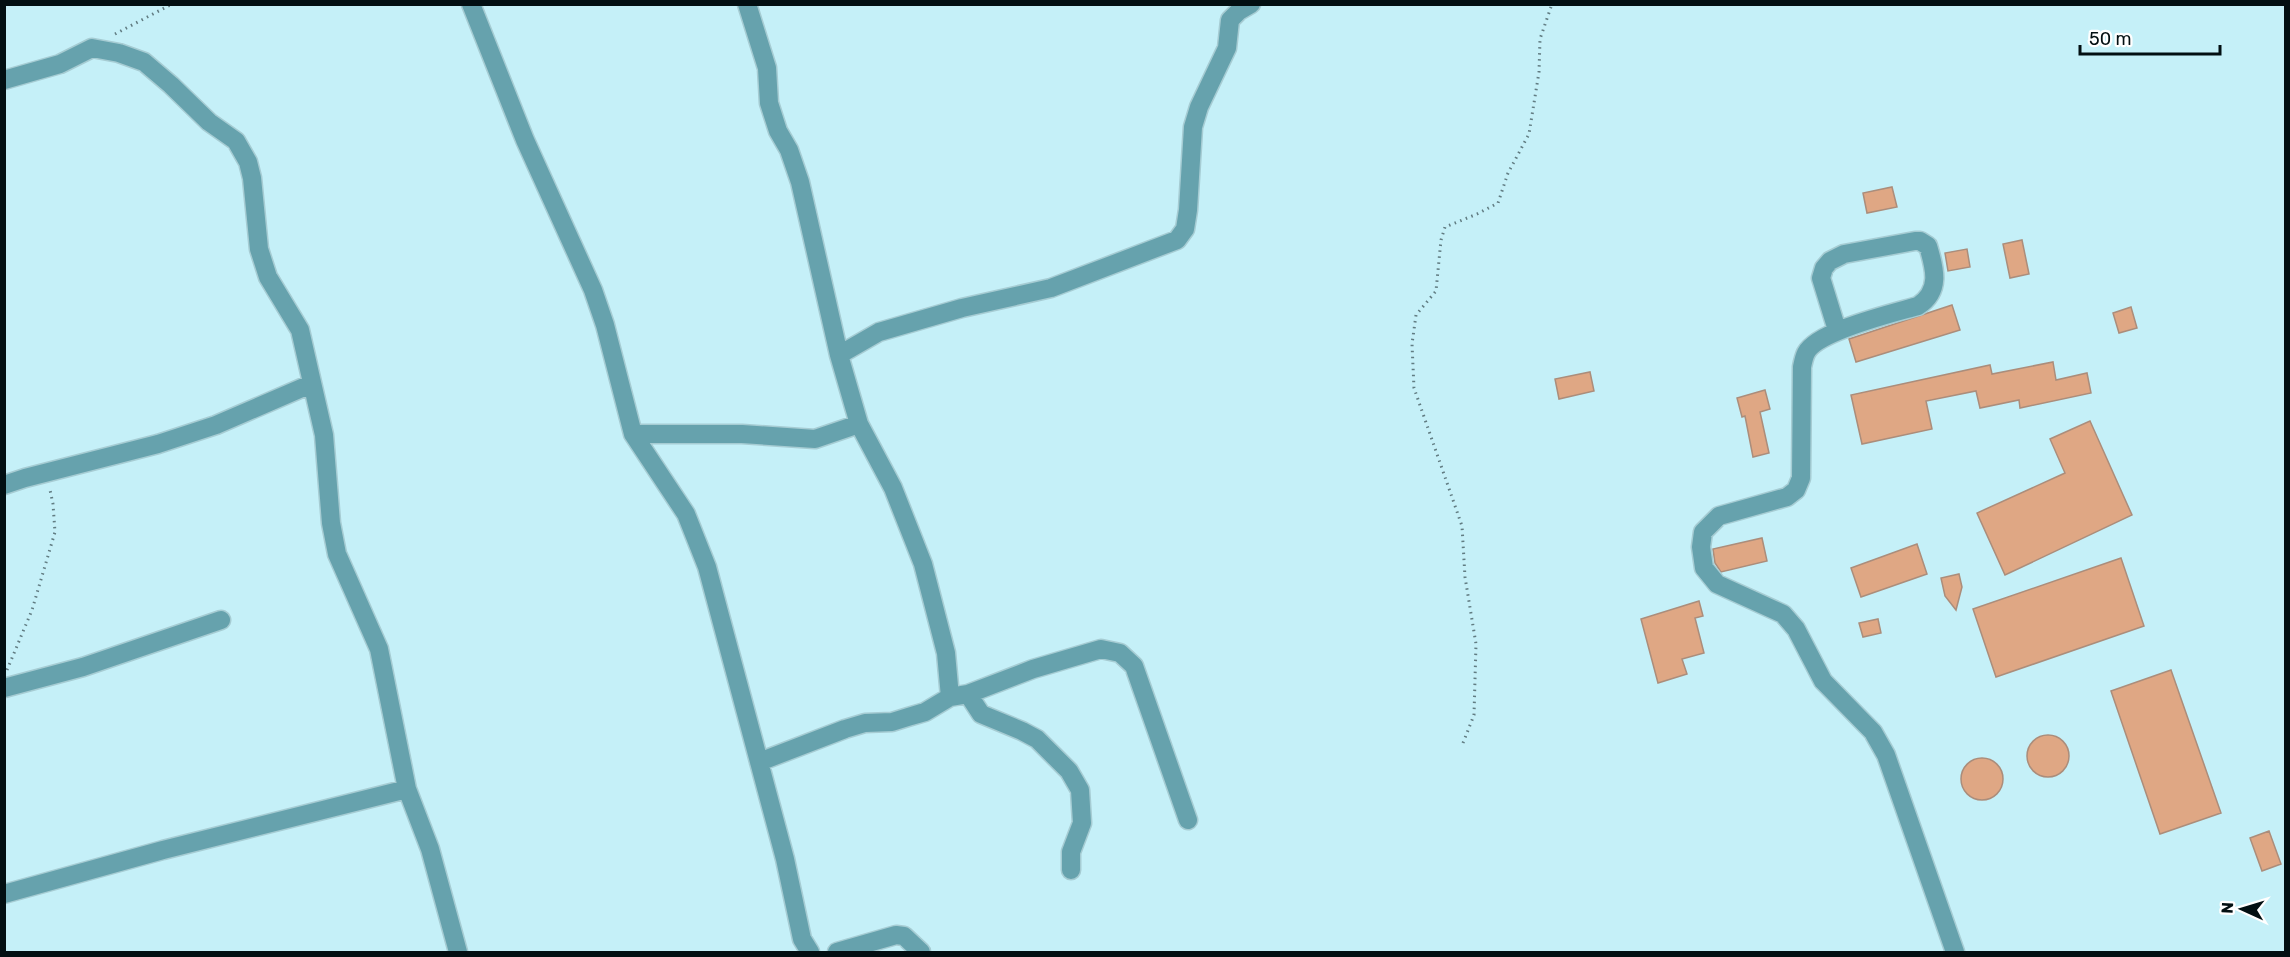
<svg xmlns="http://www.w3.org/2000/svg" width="2290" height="957" font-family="Rubik,sans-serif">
<rect width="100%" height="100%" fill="#c5f0f8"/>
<path fill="#dfa784" stroke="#ab8d7b" stroke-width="1.5" d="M1892 187 1897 207 1867 213 1863 193Z
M2022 240 2029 274 2010 278 2003 244Z
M1967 249 1970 267 1948 271 1945 253Z
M1952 305 1960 330 1856 362 1849 339Z
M2131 307 2137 328 2119 333 2113 313Z
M2053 362 2056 380 2087 373 2091 393 2020 408 2019 400 1980 408 1976 391 1926 401 1932 429 1862 444 1851 395 1990 365 1992 374Z
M1590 372 1594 391 1559 399 1555 379Z
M1765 390 1770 409 1760 412 1769 453 1753 457 1745 416 1742 417 1737 398Z
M2090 421 2132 515 2005 575 1977 513 2065 473 2050 439Z
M1762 538 1767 561 1721 572 1715 563 1713 549Z
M1917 544 1927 574 1861 597 1851 568Z
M2121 558 2144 626 1996 677 1973 609Z
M1959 574 1962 587 1956 610 1945 596 1941 578Z
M1699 601 1703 616 1695 618 1704 653 1682 659 1687 674 1658 683 1641 619Z
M1878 619 1881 633 1863 637 1859 623Z
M2171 670 2221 813 2160 834 2111 691Z
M2027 756a21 21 0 1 1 42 0a21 21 0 1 1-42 0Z
M1961 779a21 21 0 1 1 42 0a21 21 0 1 1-42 0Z
M2269 831 2281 864 2262 871 2250 838Z"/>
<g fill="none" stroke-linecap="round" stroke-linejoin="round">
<defs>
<path id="minor" d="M471 4 525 140 593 290 605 325 633 434 686 514 707 567 785 859 802 939 810 952
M747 4 767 68 769 103 778 131 789 150 800 182 839 355 859 424 893 488 923 564 946 653 950 697
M4 80 60 64 92 48 119 53 144 62 171 85 209 122 236 141 248 162 252 178 259 249 268 277 300 330 324 435 331 523 337 554 379 649 407 789 430 849 458 952
M1837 330 1821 278 1824 268 1830 261 1844 254 1915 241H1920L1928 246C1935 269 1941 291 1918 306 1894 313 1817 331 1806 353 1804 357 1803 362 1802 367L1801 478 1796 490 1787 497 1719 516 1703 532 1701 547 1704 568 1717 584 1783 614 1796 629 1823 681 1873 732 1886 755 1955 952
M839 355 879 332 962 308 1051 288 1177 240 1185 229 1188 210 1193 127 1199 107 1227 48 1230 20 1239 11 1251 4
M633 434H742L815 439 859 424
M4 485 25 478 158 444 216 425 311 384
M4 688 83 667 221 620
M968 694 981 714 1022 731 1037 739 1069 771 1080 790 1082 823 1071 852V870
M759 762 845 729 865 723 892 722 908 717 925 712 950 697 968 694 1033 669 1101 649 1120 653 1134 666 1188 820
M4 894 163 850 407 789
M837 952 896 935 904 936 921 952"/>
</defs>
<use href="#minor" stroke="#a6ccd3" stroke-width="21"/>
<path stroke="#617c82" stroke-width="3" stroke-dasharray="1.5 4.5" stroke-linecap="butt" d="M115 34 172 4
M7 670 32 610 55 532 53 504 50 490
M1463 743 1474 715 1476 644 1465 577 1462 526 1414 388 1412 344 1416 315 1436 291 1441 240 1445 227 1477 214 1498 203 1508 173 1529 134 1539 72 1540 39 1552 4"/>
<use href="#minor" stroke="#66a2ad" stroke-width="18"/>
</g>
<rect width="2290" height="957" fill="none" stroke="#020f12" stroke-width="12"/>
<g transform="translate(2242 909) rotate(274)" stroke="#ffffff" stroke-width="4.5" paint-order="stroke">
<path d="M0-4.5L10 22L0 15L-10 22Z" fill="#020f12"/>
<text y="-9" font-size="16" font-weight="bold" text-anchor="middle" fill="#020f12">N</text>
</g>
<path d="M2080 45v9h140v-9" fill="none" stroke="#020f12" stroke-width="3"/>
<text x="2089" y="45" font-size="18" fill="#020f12" stroke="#ffffff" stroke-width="4.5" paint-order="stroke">50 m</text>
</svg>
